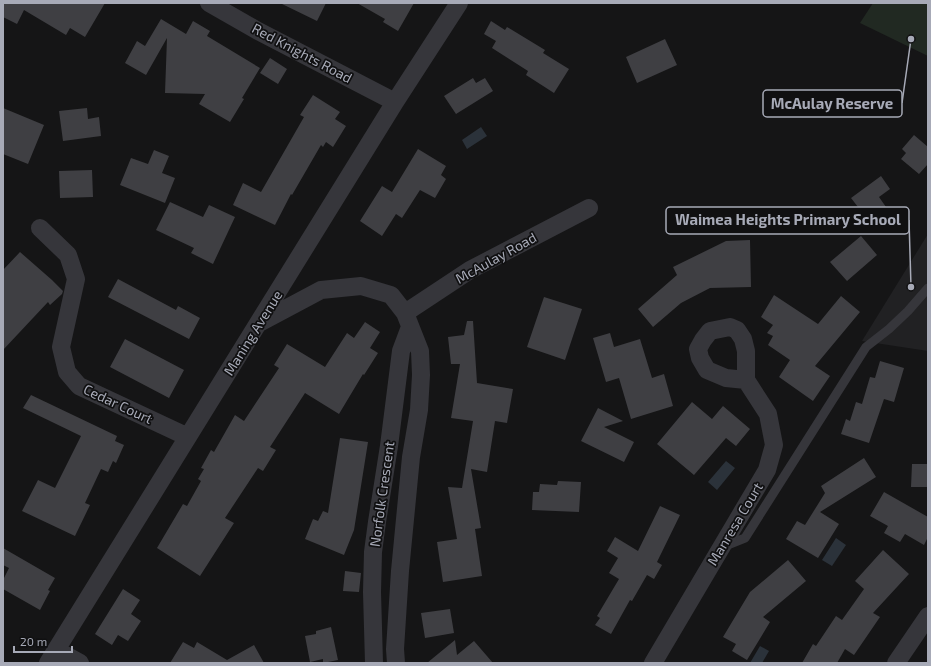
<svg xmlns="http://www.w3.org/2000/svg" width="931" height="666" font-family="'Exo 2',sans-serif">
<rect width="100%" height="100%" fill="#151516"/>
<path fill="#212123" d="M928 234V351L862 341Z"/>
<path fill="#212922" d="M873 3H928V56L860 23Z"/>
<path fill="#2b323a" d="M481 127 487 136 467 149 462 140Z
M726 461 735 468 717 490 708 482Z
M836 538 846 545 832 566 822 560Z
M760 646 769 651 762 663H750Z"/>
<path fill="#3f3f43" d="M3 3H105L85 37 70 28 66 35 24 10 17 24 3 17Z
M280 3H326L317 21Z
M357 3H414L398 31 383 22 385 19Z
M161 19 186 34 193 21 210 31 207 36 260 68 242 98 244 99 230 122 199 104 205 94 165 93 167 38 146 75 125 63 137 41 145 46Z
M491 21 505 30 507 27 545 50 543 53 569 69 554 93 526 75 528 71 492 48 496 41 484 34Z
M665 39 677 65 637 83 626 57Z
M270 58 287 69 278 84 260 73Z
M473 78 476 83 485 78 493 91 456 114 444 96Z
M313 95 340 112 335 119 346 126 333 147 326 142 323 147 321 145 292 195 291 194 275 225 233 205 243 183 261 192 304 117 300 115Z
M3 108 44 125 28 164 3 154Z
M87 108 88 119 99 117 101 136 63 141 59 111Z
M914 135 928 147V164L919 174 901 159 906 153 902 149Z
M418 149 446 166 441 175 446 179 435 198 420 190 402 218 396 214 382 236 360 221 382 186 392 192Z
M154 150 169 156 162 173 175 178 165 203 120 185 131 158 148 164Z
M92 170 93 197 60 198 59 171Z
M881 176 890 189 879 197 886 207 868 220 851 198Z
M170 202 203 217 209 205 235 217 213 264 191 253 194 248 156 230Z
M861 236 877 255 847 281 830 262Z
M750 240 751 287 710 288 681 303 653 327 638 309 677 275 673 267 726 241Z
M20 252 52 280 63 291 62 294 50 305 48 302 3 350V270Z
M118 279 176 310 178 306 200 318 189 339 108 297Z
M774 295 818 324 841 296 860 312 815 366 830 376 813 401 779 377 790 360 768 345 773 336 767 333 773 325 761 317Z
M544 297 582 309 565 360 527 347Z
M467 321H473L477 383 513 389 507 423 495 421 487 472 471 469 481 528 475 529 482 576 443 582 437 542 457 539 448 487 462 488 473 421 451 418 460 364H451L448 337 464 335Z
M365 322 380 332 370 348 378 353 364 375 363 374 339 414 305 393 270 447 276 450 263 471 258 468 225 518 234 523 200 576 157 548 183 504 187 506 201 481 198 479 204 469 201 468 211 450 214 452 235 415 244 421 279 368 274 365 287 344 325 367 347 333 354 338Z
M610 333 614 347 640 339 652 378 664 374 673 406 631 419 619 378 606 382 593 338Z
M125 339 184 370 169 398 110 367Z
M880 361 904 368 894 402 884 399 869 443 841 434 846 419 850 421 856 402 862 404 870 377 875 378Z
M31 395 117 436 115 441 124 445 116 463 113 461 108 472 101 469 85 503 90 505 75 536 22 511 38 480 55 488 81 436 23 408Z
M692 402 712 419 723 406 750 429 736 446 726 438 694 475 657 444Z
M598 408 623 421 604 427 634 442 624 462 581 441Z
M340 438 368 442 354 530 344 555 305 539 313 519 318 521 323 511 328 513Z
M864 458 876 477 820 512 839 524 818 558 786 539 797 521 805 525 825 493 821 486Z
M912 464H928V487H911Z
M558 481 581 482 579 512 532 510 533 492H539L540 484 557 485Z
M884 492 928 517V537L924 545 905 534 900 542 884 533 888 526 870 516Z
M660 506 680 515 657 562 662 565 654 579 647 575 632 601 630 600 611 634 595 625 600 618 597 616 619 579 609 573 618 558 607 551 615 537 638 551Z
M3 548 55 578 48 590 50 591 40 610 3 589V580L9 568 3 565Z
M883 550 909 574 873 613 880 617 854 655 845 649 837 663H802L813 644 816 646 836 616 842 620 864 589 855 581Z
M788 560 806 581 763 617 770 622 747 660 732 651 736 644 723 637 750 592Z
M345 571 361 573 359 592 343 591Z
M123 589 140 600 131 614 141 621 128 641 118 635 112 645 95 634Z
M450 609 454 633 425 638 421 613Z
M331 627 338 660 323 663V659L310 662 305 636 316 634V631Z
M455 640 457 655 474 641 493 663H427Z
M183 642 194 648 197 642 227 660 254 645 264 663H170Z"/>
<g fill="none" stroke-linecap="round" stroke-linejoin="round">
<path stroke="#36363b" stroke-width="9" d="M725 546 745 538 866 347 889 329 908 311 928 288"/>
<path stroke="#36363b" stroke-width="18" d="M209 3 258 31 395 102
M40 228 68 255 76 279 61 347 67 372 79 386 188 437
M405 313 470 270 589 208
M259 323 321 290 361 286 391 295 405 313 420 351 421 375 419 410 411 457 400 571 395 649 396 663
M56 650 80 663
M48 663 395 102 459 3
M374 663 372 592 373 552 377 522 389 446 401 351 410 327
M653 663 767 470 774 445 768 414 746 380V351L743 339 737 330 730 327 710 331 703 340 698 349 700 358 707 370 726 378 746 380
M896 663 928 616"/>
</g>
<g text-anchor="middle" stroke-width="3.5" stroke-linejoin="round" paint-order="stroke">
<g font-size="14" fill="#a7aab7" stroke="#101011">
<text transform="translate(302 53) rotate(28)" y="5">Red Knights Road</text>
<text transform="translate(496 258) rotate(-29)" y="5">McAulay Road</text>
<text transform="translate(253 333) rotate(-58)" y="5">Maning Avenue</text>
<text transform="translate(118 404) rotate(25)" y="5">Cedar Court</text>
<text transform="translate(382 494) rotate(-82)" y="5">Norfolk Crescent</text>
<text transform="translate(735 524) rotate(-59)" y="5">Manresa Court</text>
</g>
</g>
<path fill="none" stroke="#a7aab7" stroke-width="1.5" d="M911 39L902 103M911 287L909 220"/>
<g fill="#a7aab7" stroke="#101011" stroke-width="1.5">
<circle cx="911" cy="39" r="4"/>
<circle cx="911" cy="287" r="4"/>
</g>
<g fill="#101011" stroke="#a7aab7" stroke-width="1.5">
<rect x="763" y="90" width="139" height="27" rx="4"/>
<rect x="666" y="207" width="243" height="27" rx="4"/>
</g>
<g font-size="15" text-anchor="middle" font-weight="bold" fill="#a7aab7">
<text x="832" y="109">McAulay Reserve</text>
<text x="788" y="225">Waimea Heights Primary School</text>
</g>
<rect width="931" height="666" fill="none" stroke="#a7aab7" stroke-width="8"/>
<path d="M14 646v6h58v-6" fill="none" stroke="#a7aab7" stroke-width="2"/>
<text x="20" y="646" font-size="12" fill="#a7aab7" stroke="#101011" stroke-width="3" paint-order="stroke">20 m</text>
</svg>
